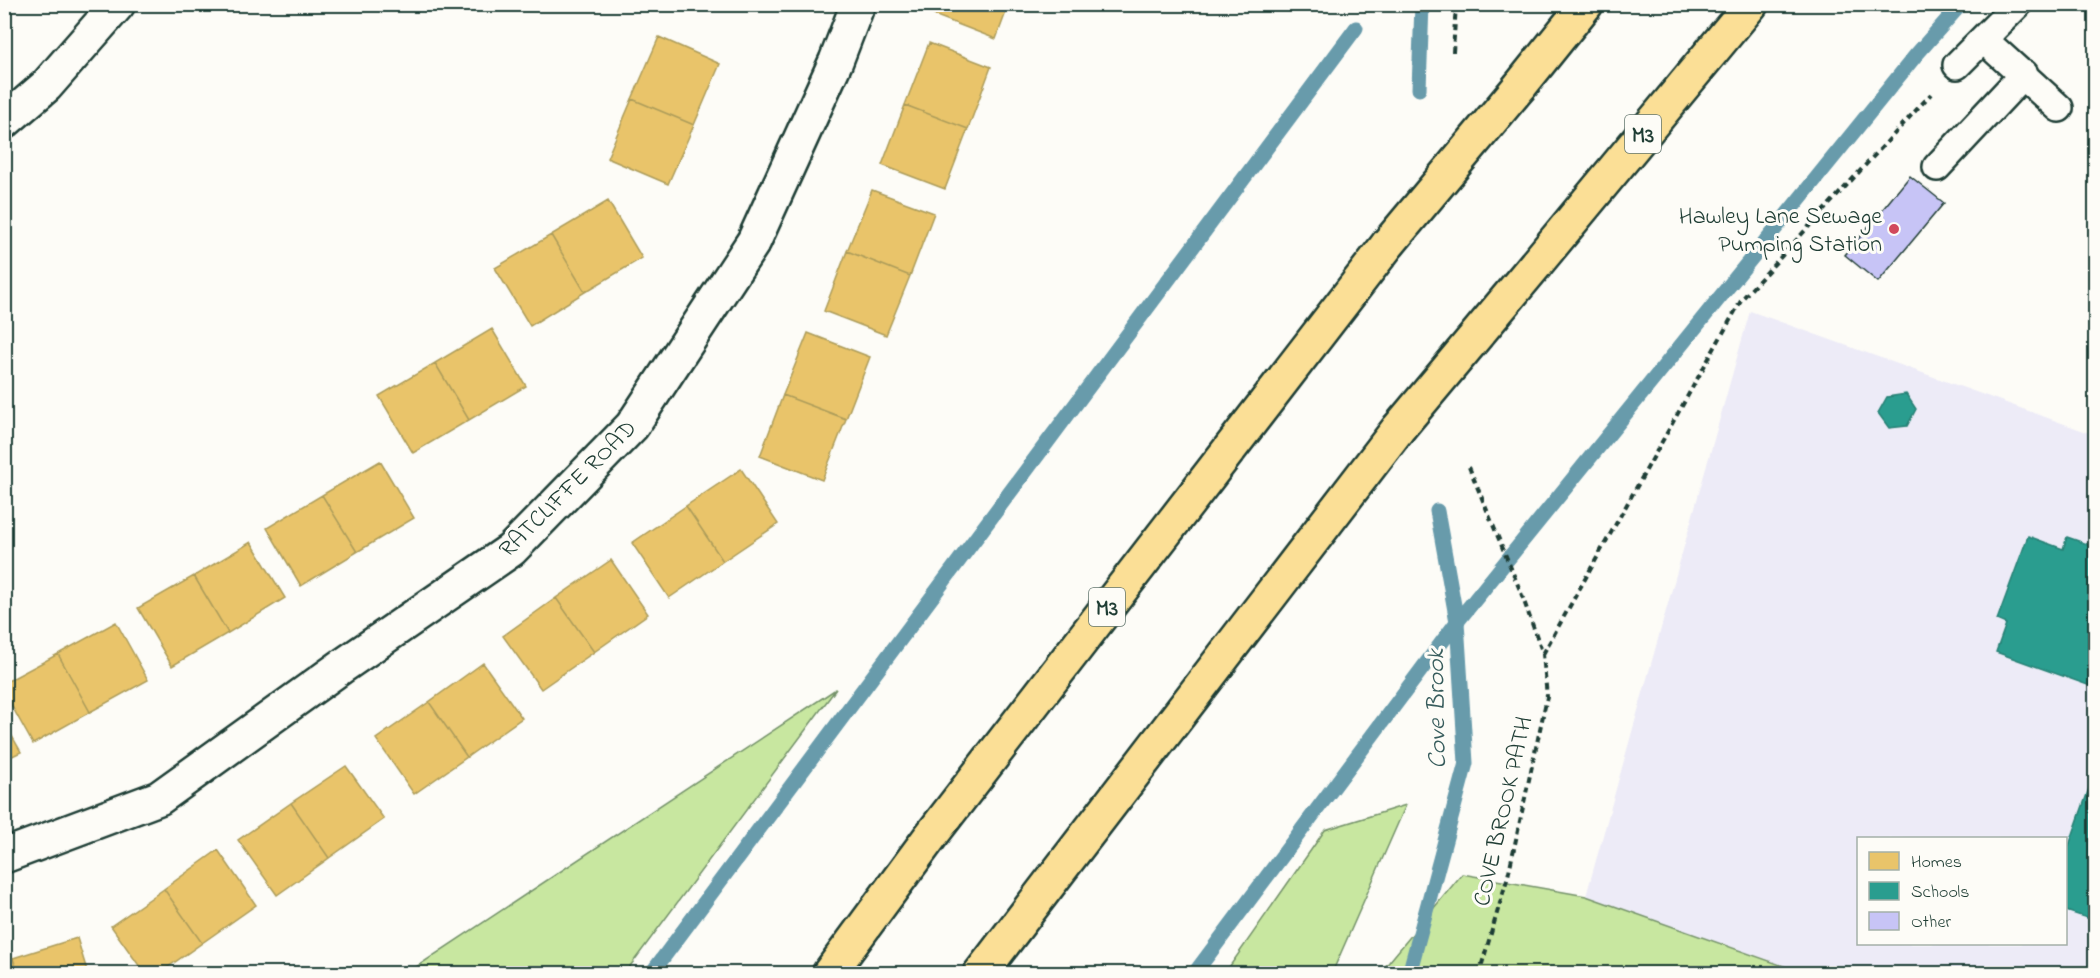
<svg xmlns="http://www.w3.org/2000/svg" width="2100" height="978" font-family="'Indie Flower',sans-serif">
<rect width="100%" height="100%" fill="#fdfcf7"/>
<filter id="ink" filterUnits="userSpaceOnUse"><feTurbulence type="fractalNoise" baseFrequency=".0167" numOctaves="2"/><feDisplacementMap in="SourceGraphic" scale="12" xChannelSelector="R" yChannelSelector="G"/><feConvolveMatrix kernelMatrix="1 2 1 2 8 2 1 2 1" color-interpolation-filters="sRGB"/></filter>
<g filter="url(#ink)">
<path fill="#edebf7" fill-rule="evenodd" d="M1750 311 2095 435V973H1803L1586 896ZM1858 838H2066V944H1858Z"/>
<path fill="#c8e7a0" stroke="#74926a" stroke-width="1.5" d="M836 689 625 973H407Z
M1406 805 1332 973H1225L1325 830Z
M1462 874 1586 896 1803 973H1380Z"/>
<path fill="#e9c46a" stroke="#ac9c5a" stroke-width="1.5" d="M938 4H1009L996 39 934 15Z
M659 37 720 64 694 125 632 99Z
M929 43 991 67 968 129 905 105Z
M632 99 694 125 668 184 607 158Z
M905 105 968 129 945 189 882 165Z
M872 190 934 213 910 276 847 251Z
M608 201 642 258 585 292 551 235Z
M551 235 585 292 530 326 495 268Z
M847 251 910 276 886 335 824 311Z
M492 329 526 386 469 420 435 363Z
M808 333 870 357 846 419 783 395Z
M435 363 469 420 413 453 379 396Z
M783 395 846 419 822 480 760 456Z
M380 461 414 518 357 552 322 495Z
M741 469 778 524 723 561 686 506Z
M322 495 357 552 301 586 267 528Z
M686 506 723 561 669 598 632 543Z
M251 542 285 598 228 633 194 576Z
M611 560 648 614 594 652 556 598Z
M194 576 228 633 172 666 138 608Z
M556 598 594 652 541 689 503 636Z
M116 622 148 680 90 712 58 654Z
M58 654 90 712 33 744 4 692V683Z
M483 663 522 718 467 757 429 702Z
M429 702 467 757 414 794 376 739Z
M4 722 21 752 4 760Z
M346 766 384 819 329 858 291 803Z
M291 803 329 858 277 895 238 840Z
M218 850 256 905 202 943 164 889Z
M164 889 202 943 158 974H145L111 926Z
M77 938 88 974H18L13 958Z
M13 958 18 974H4V961Z"/>
<path fill="#2a9d8f" stroke="#278074" stroke-width="1.5" d="M1906 394 1916 409 1907 426 1889 428 1878 413 1887 397Z
M2028 536 2063 549 2067 537 2096 547V688L1996 652 2006 624 1997 620Z
M2092 780 2096 781V921L2066 911V854Z"/>
<g fill="none" stroke-linecap="round" stroke-linejoin="round">
<path stroke="#689bab" stroke-width="15" d="M1419 89 1422 4
M651 974 1356 28
M1194 974 1457 622 1916 55 1961 4
M1409 974 1466 763 1457 622 1437 511"/>
</g>
<path fill="#c7c4f6" stroke="#1f3d34" stroke-width="1.5" d="M1910 176 1944 203 1878 282 1845 255Z"/>
<g fill="none" stroke-linecap="round" stroke-linejoin="round">
<defs>
<path id="lane" d="M1984 40 2059 108
M1957 65 2018 4
M1937 167 2024 74"/>
<path id="street" d="M4 856 159 798 341 667 511 550 632 426 754 241 836 61 858 4"/>
<path id="secondary" d="M4 122 46 86 118 4"/>
<path id="highway" d="M1520 86 1586 4
M1536 264 1751 4
M829 974 930 837 1388 244
M980 974 1398 429"/>
</defs>
<use href="#lane" stroke="#1f3d34" stroke-width="32"/>
<use href="#street" stroke="#1f3d34" stroke-width="38"/>
<use href="#secondary" stroke="#1f3d34" stroke-width="38"/>
<use href="#highway" stroke="#1f3d34" stroke-width="38"/>
<path stroke="#1f3d34" stroke-width="4" stroke-dasharray="6 4.5" stroke-linecap="butt" d="M1453 52 1456 4
M1469 467 1520 590 1543 654 1547 697 1508 876 1479 974
M1543 654 1742 299 1931 94"/>
<use href="#lane" stroke="#fdfcf7" stroke-width="27"/>
<use href="#street" stroke="#fdfcf7" stroke-width="33"/>
<use href="#secondary" stroke="#fdfcf7" stroke-width="33"/>
<use href="#highway" stroke="#fbdf96" stroke-width="33"/>
<defs>
<path id="highway-bridge" d="M1388 244 1520 86
M1398 429 1536 264"/>
</defs>
<use href="#highway-bridge" stroke="#1f3d34" stroke-width="38" stroke-linecap="butt"/>
<use href="#highway-bridge" stroke="#fbdf96" stroke-width="33"/>
</g>
</g>
<circle fill="#d1495b" stroke="#fdfcf7" stroke-width="2" cx="1894" cy="229" r="6"/>
<g text-anchor="middle" stroke-width="6" stroke-linejoin="round" paint-order="stroke">
<g fill="#fdfcf7" stroke="#62766e" stroke-width="1.5">
<rect x="1625" y="115" width="36" height="38" rx="4.5"/>
<rect x="1089" y="588" width="36" height="38" rx="4.5"/>
</g>
<g font-size="22" font-weight="bold" fill="#1f3d34">
<text x="1643" y="142">M3</text>
<text x="1107" y="615">M3</text>
</g>
<g font-size="24" fill="#1f3d34" stroke="#fdfcf7" text-anchor="end">
<text x="1882" y="223">Hawley Lane Sewage<tspan x="1882" dy="28">Pumping Station</tspan></text>
</g>
<g font-size="24" fill="#1f3d34" stroke="#fdfcf7">
<text transform="translate(567 488) rotate(-45)" y="8">RATCLIFFE ROAD</text>
<text transform="translate(1502 811) rotate(-77)" y="8">COVE BROOK PATH</text>
</g>
<g font-size="26" font-style="italic" fill="#375c5c" stroke="#fdfcf7">
<text transform="translate(1435 709) rotate(-91)" y="9">Cove Brook</text>
</g>
</g>
<rect width="2100" height="978" fill="none" stroke="#fdfcf7" stroke-width="24"/>
<rect x="12" y="12" width="2076" height="954" fill="none" stroke="#1f3d34" stroke-width="2" filter="url(#ink)"/>
<rect x="1857" y="837" width="210" height="108" fill="#fdfcf7" stroke="#a4b0a9" stroke-width="1.5"/>
<rect x="1869" y="852" width="30" height="18" fill="#e9c46a" stroke="#a4b0a9" stroke-width="1.5"/>
<text x="1911" y="867" font-size="18" fill="#1f3d34">Homes</text>
<rect x="1869" y="882" width="30" height="18" fill="#2a9d8f" stroke="#a4b0a9" stroke-width="1.5"/>
<text x="1911" y="897" font-size="18" fill="#1f3d34">Schools</text>
<rect x="1869" y="912" width="30" height="18" fill="#c7c4f6" stroke="#a4b0a9" stroke-width="1.5"/>
<text x="1911" y="927" font-size="18" fill="#1f3d34">Other</text>
</svg>
